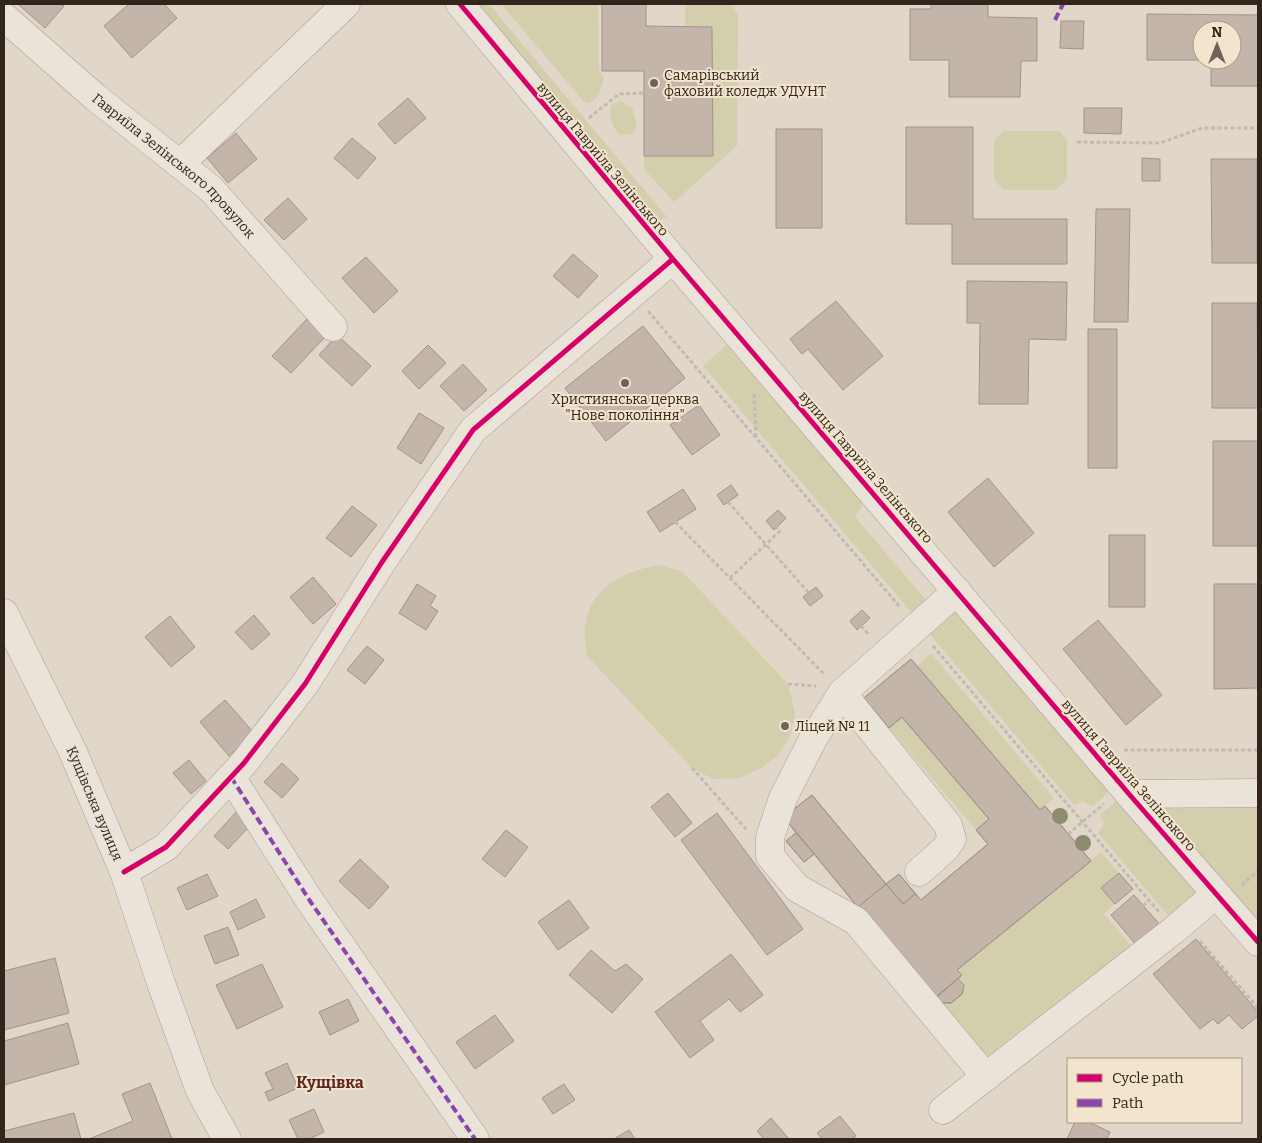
<svg xmlns="http://www.w3.org/2000/svg" width="1262" height="1143" font-family="Bitter,serif">
<rect width="100%" height="100%" fill="#e1d7c9"/>
<path fill="#d3cfac" d="M475 4H489L667 217 660 220 654 217Z
M501 4H598L599 69 604 79 598 97 589 103 584 102Z
M685 4H731L738 14 737 146 674 202 644 169V156H713L712 27 685 26Z
M621 101 632 108 637 123 633 134 620 135C612 126 607 116 612 104Z
M1003 131H1059L1067 140V179L1056 190H1003L994 180V140Z
M731 341 865 500 855 517 932 607 917 619 703 366Z
M660 565 683 572 788 684 795 713 790 736 779 754 762 768 739 778 713 779 692 768 587 656C575 601 609 573 660 565Z
M952 602 1111 790 1092 807 1083 801 1074 805 923 626Z
M931 653 1054 798 1040 810 917 666Z
M902 717 989 819 976 830 889 728Z
M1119 799 1198 893 1169 917 1098 833 1104 824 1100 815Z
M1258 800V928L1163 820 1165 811 1169 804Z
M1101 852 1119 873 1102 888 1115 904 1104 914 1134 949 985 1064 937 997 943 1003H951L964 985 958 979 962 975 957 970Z"/>
<path fill="#c4b5aa" stroke="#a09389" d="M20 4H61L64 6 45 28 19 5Z
M129 4H164L177 18 132 58 104 26Z
M602 4H646V26L712 27 713 156H644V71H602Z
M931 4H988V17L1037 18V61H1021L1020 97H949V60H910V9H931Z
M1147 14 1258 15V86H1211V60H1232V30H1202V60H1147Z
M1061 21H1084L1083 49 1060 48Z
M408 98 426 118 395 144 378 124Z
M1084 108H1122L1121 134 1084 133Z
M906 127H973V219H1067V264H952V224H906Z
M776 129H822V228H776Z
M236 133 257 159 228 183 207 158Z
M352 138 376 158 358 179 334 158Z
M1142 158 1160 159V181H1142Z
M1211 159H1257V263H1212Z
M288 198 307 219 284 240 264 220Z
M1096 209H1130L1128 322H1094Z
M573 254 598 276 578 298 553 276Z
M366 257 398 291 374 313 342 278Z
M967 281 1067 282 1066 340 1029 339 1028 404H979L980 323H967Z
M836 301 883 356 843 390 808 349 802 354 790 339Z
M1212 303H1257L1258 408H1212Z
M307 319 325 337 291 373 272 356Z
M643 326 685 378 606 441 565 388Z
M1088 329H1117V468H1088Z
M337 335 371 366 352 386 319 355Z
M428 345 446 363 419 389 402 371Z
M463 364 487 390 464 411 440 386Z
M699 405 720 435 692 455 670 425Z
M419 413 444 428 421 464 397 448Z
M1213 441H1258V546H1213Z
M988 478 1034 533 994 567 948 512Z
M731 485 738 495 724 505 717 495Z
M683 489 696 509 660 532 647 512Z
M352 506 377 525 351 557 326 538Z
M778 510 786 518 774 530 766 521Z
M1109 535H1145V607H1109Z
M313 577 336 604 313 624 290 597Z
M417 584 436 596 430 606 438 611 426 630 399 613Z
M1214 584H1258V688L1214 689Z
M816 587 823 596 810 606 803 597Z
M862 610 870 618 857 630 850 621Z
M254 615 270 634 252 650 235 632Z
M170 616 195 647 171 667 145 637Z
M1098 620 1162 695 1126 725 1063 649Z
M367 646 384 660 365 684 347 670Z
M911 659 1040 810 1045 806 1091 861 957 970 962 975 958 979 964 985 962 994 951 1003H943L937 997 933 999 814 854 804 862 786 841 796 833 784 817 812 795 886 884 899 874 921 900 988 844 976 830 989 819 902 717 889 728 864 698Z
M911 659 1040 810 1045 806 1091 861 957 970 962 975 933 999 858 907 886 884 903 904 915 894 921 900 988 844 976 830 989 819 902 717 889 728 864 698Z
M225 700 254 733 229 756 200 722Z
M189 760 206 781 191 794 173 773Z
M282 763 299 779 282 798 264 782Z
M668 793 692 823 675 837 651 807Z
M812 795 886 884 858 907 784 817Z
M239 809 249 827 228 849 214 836Z
M717 813 803 929 767 955 681 840Z
M506 830 528 847 505 877 482 859Z
M796 833 814 854 804 862 786 841Z
M360 859 389 887 369 909 339 881Z
M1119 873 1133 889 1115 904 1101 888Z
M207 874 218 896 187 910 177 888Z
M899 874 915 894 903 904 886 884Z
M1134 895 1161 926 1137 946 1111 915Z
M256 899 265 917 238 930 230 912Z
M569 900 589 928 558 950 538 922Z
M228 927 239 955 215 964 204 936Z
M1196 939 1258 1012V1016L1242 1029 1229 1015 1218 1024 1213 1019 1200 1029 1153 974Z
M591 950 615 971 626 964 643 979 612 1013 569 975Z
M731 954 763 995 740 1012 729 999 700 1021 714 1040 690 1058 655 1012Z
M55 958 69 1013 4 1030V971Z
M262 964 283 1007 237 1029 216 985Z
M958 979 964 985 962 994 951 1003H943L937 997Z
M348 999 359 1021 330 1035 319 1012Z
M495 1015 514 1041 475 1069 456 1042Z
M68 1023 79 1064 4 1085V1041Z
M287 1063 298 1088 269 1101 265 1092 273 1089 265 1073Z
M150 1083 172 1139H89L133 1121 122 1094Z
M564 1084 575 1100 553 1114 542 1098Z
M314 1109 324 1132 309 1139H298L289 1120Z
M74 1113 81 1139H4V1131Z
M840 1116 856 1136 851 1139H822L817 1133Z
M771 1118 789 1139H764L757 1131Z
M1075 1122H1089L1110 1132 1107 1139H1067Z
M629 1130 635 1139H614Z"/>
<g fill="none" stroke-linecap="round" stroke-linejoin="round">
<defs>
<g id="minor">
<path d="M460 4 673 259 1129 794 1258 942"/>
<path id="s1" d="M4 17 95 97 211 189 333 327"/>
<path d="M180 164 346 4"/>
<path d="M957 591 842 693 813 739 783 798 770 837V856L797 888 856 921 986 1077"/>
<path id="s2" d="M4 613 73 752 124 872 161 983 200 1091 227 1139"/>
<path d="M842 693 948 825 952 839 945 849 919 872"/>
<path d="M231 777 310 901 475 1139"/>
<path d="M1129 794 1258 793"/>
<path d="M124 872 166 847 244 763 305 684 382 562 473 430 673 259"/>
<path d="M943 1110 1174 930 1216 894"/>
</g>
</defs>
<use href="#minor" stroke="#a69c93" stroke-width="29"/>
<path stroke="#c1bab2" stroke-width="3" stroke-dasharray="4 2.5" stroke-linecap="butt" d="M589 118 619 94 643 93
M1077 142 1160 143 1202 128H1258
M648 311 900 607
M754 394 756 438
M728 502 809 593
M675 522 825 675
M730 578 780 531 776 527
M861 626 869 635
M933 646 1159 912
M788 684 816 686
M1124 750H1258
M692 768 746 829
M1068 834 1104 804
M1242 885 1258 871
M1143 906 1149 900
M1200 941 1258 1008"/>
<use href="#minor" stroke="#e9e3da" stroke-width="28"/>
<path stroke="#8e44ad" stroke-width="4" stroke-dasharray="8 4" stroke-linecap="butt" d="M1055 20 1063 4
M231 777 310 901 475 1139"/>
<defs>
<path id="cycleway" d="M460 4 673 259 1129 794 1258 942
M124 872 166 847 244 763 305 684 382 562 473 430 673 259"/>
</defs>
<use href="#cycleway" stroke="#f3e4ce" stroke-width="8"/>
<use href="#cycleway" stroke="#d6006c" stroke-width="5"/>
</g>
<g fill="#8c8c6e">
<circle cx="1060" cy="816" r="8"/>
<circle cx="1083" cy="843" r="8"/>
</g>
<g fill="#6f6359" stroke="#f3e4ce" stroke-width="2">
<circle cx="654" cy="83" r="5"/>
<circle cx="625" cy="383" r="5"/>
<circle cx="785" cy="726" r="5"/>
</g>
<g text-anchor="middle" stroke-width="4" stroke-linejoin="round" paint-order="stroke">
<g font-size="14" fill="#32251c" stroke="#f3e4ce" text-anchor="start">
<text x="664" y="80">Самарівський<tspan x="664" dy="16">фаховий коледж УДУНТ</tspan></text>
<text x="625" y="404" text-anchor="middle">Християнська церква<tspan x="625" dy="16">"Нове покоління"</tspan></text>
<text x="795" y="731">Ліцей № 11</text>
</g>
<g font-size="14" fill="#32251c" stroke="#f3e4ce">
<text transform="translate(603 159) rotate(50)" y="5">вулиця Гавриїла Зелінського</text>
<text dy="5" stroke="none"><textPath href="#s1" startOffset="226">Гавриїла Зелінського провулок</textPath></text>
<text transform="translate(866 467) rotate(49)" y="5">вулиця Гавриїла Зелінського</text>
<text transform="translate(1129 775) rotate(49)" y="5">вулиця Гавриїла Зелінського</text>
<text dy="5" stroke="none"><textPath href="#s2" startOffset="211">Кущівська вулиця</textPath></text>
</g>
<g font-size="16" font-weight="bold" fill="#5c251e" stroke="#f3e4ce">
<text x="330" y="1088">Кущівка</text>
</g>
</g>
<rect width="1262" height="1143" fill="none" stroke="#32251c" stroke-width="10"/>
<rect x="1067" y="1058" width="175" height="65" fill="#f3e4ce" stroke="#a69887"/>
<rect x="1077" y="1074" width="25" height="8" fill="#d6006c" stroke="#a69887"/>
<text x="1112" y="1083" font-size="15" fill="#32251c">Cycle path</text>
<rect x="1077" y="1099" width="25" height="8" fill="#8e44ad" stroke="#a69887"/>
<text x="1112" y="1108" font-size="15" fill="#32251c">Path</text>
<g transform="translate(1217 45)"><circle r="24" fill="#f3e4ce" stroke="#a69887"/>
<path d="M0-4L9 19L0 12L-9 19Z" fill="#6f6359"/>
<text y="-8" font-size="14" font-weight="bold" text-anchor="middle" fill="#32251c">N</text>
</g>
</svg>
